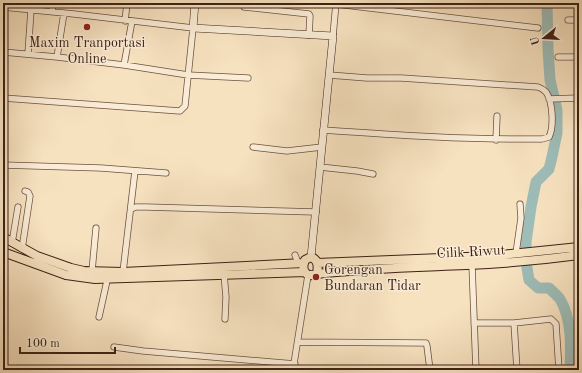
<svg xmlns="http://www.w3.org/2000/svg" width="582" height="373" font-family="'Old Standard TT',serif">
<rect width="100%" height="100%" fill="#f7e2c0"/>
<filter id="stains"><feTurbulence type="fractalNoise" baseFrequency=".005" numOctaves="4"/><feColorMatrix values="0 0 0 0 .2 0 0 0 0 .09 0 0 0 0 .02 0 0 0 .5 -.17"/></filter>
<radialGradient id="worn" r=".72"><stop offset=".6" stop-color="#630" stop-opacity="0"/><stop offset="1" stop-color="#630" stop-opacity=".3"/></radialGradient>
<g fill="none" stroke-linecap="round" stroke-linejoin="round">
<path stroke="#9ebdb8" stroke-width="11" d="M547 3 548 49 550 80 557 110V133L552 157 549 169 536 182 531 207 526 242V262L529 280 538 288H549C552 291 557 295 560 299 572 319 571 347 570 370"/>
<defs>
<path id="street" d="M336 4 538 28
M3 7 74 14 193 28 185 106 180 111 3 98
M244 7 309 14 310 16 309 35
M52 12 53 3
M568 20H579
M125 21 127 3
M333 36 336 3
M3 52 57 57 124 65 188 75 248 78
M28 54 31 10
M57 57 64 13
M558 57H579
M124 65 132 21
M549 99 579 98
M323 130C396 135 469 140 542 139L549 137C554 127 553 102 546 92 544 90 541 88 538 87L401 78H367L329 75
M496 140 497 116
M253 147 287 151 322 147
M3 165 101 168 166 173
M320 167 357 171 373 174
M131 209 136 207H146L316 212
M12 243 18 207
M22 249 30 196 28 192 25 191
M516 253 521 218 520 204
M295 255 298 263
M472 265 476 370
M92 271 96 228
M123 272 135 171
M224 274 226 297 225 319
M99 317 108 276
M474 323H514L551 319 556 324 559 370
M514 323 517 370
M298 342 426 343 427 346 430 370
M114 347 143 351 295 364
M3 370H6
M293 370 308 275"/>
<path id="secondary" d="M195 3 193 28 333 36 311 257"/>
<path id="primary" d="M3 237 37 256 71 268 84 271 123 272 304 263
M3 252 66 275 95 279 305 272
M311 257C319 260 318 267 317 274 305 278 301 270 305 260Z
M317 263 491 256 579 247
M317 274C374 267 431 267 488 264 518 262 549 259 579 255"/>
</defs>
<use href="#street" stroke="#6c5140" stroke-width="7"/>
<use href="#secondary" stroke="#3d2115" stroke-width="8"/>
<use href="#primary" stroke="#3d2115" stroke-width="10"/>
<use href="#street" stroke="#faecd6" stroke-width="5.5"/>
<use href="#secondary" stroke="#faecd6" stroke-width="7"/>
<use href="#primary" stroke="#f7e2c0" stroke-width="8"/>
</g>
<g fill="#8f2418" stroke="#faecd6" stroke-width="1.5">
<circle cx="87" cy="27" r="4"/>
<circle cx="316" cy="277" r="4"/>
</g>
<g text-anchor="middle" stroke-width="3" stroke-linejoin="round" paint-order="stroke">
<g font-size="14" fill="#3d2115" stroke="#faecd6">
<text x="87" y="47">Maxim Tranportasi<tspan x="87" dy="16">Online</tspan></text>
<text x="324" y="274" text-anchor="start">Gorengan<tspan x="324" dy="16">Bundaran Tidar</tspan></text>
</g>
<g font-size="14" fill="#3d2115" stroke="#faecd6">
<text transform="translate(471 251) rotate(-3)" y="5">Cilik Riwut</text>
</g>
</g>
<rect width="582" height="373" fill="none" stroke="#f7e2c0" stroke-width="16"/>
<rect x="4" y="4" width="574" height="365" fill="none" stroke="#3d2115" stroke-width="2"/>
<rect x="8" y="8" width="566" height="357" fill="none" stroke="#3d2115"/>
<g transform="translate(544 38) rotate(252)" stroke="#faecd6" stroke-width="3" paint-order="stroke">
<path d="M0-3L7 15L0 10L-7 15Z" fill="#3d2115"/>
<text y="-6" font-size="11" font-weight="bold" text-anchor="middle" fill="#3d2115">U</text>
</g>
<path d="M20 347v6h95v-6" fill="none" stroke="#3d2115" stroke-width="2"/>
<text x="26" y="347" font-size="12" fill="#3d2115" stroke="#faecd6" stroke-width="3" paint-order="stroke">100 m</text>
<rect width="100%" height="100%" filter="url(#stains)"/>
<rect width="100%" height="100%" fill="url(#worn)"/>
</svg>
